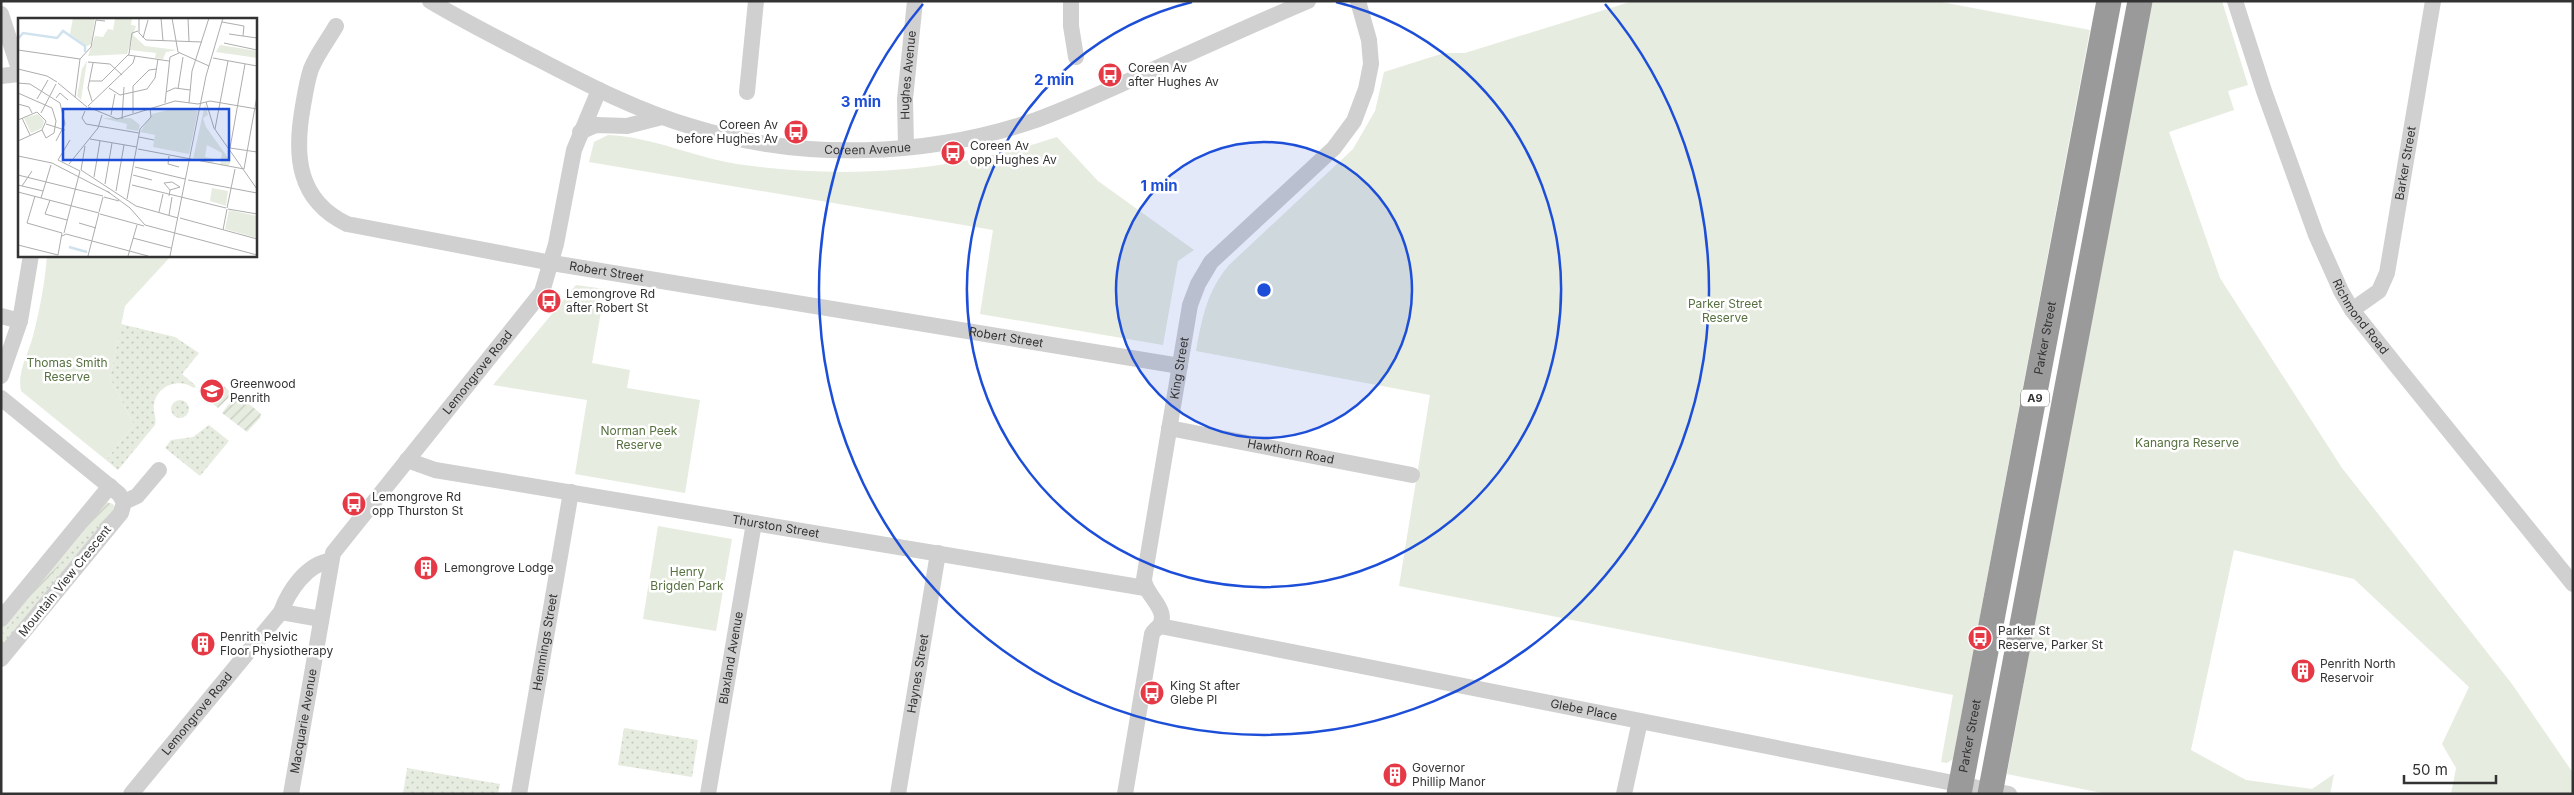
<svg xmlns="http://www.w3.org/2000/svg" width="2574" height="795" font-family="Inter,sans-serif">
<defs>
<pattern id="grass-dots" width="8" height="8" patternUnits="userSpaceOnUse" patternTransform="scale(1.25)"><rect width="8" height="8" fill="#e6ecdf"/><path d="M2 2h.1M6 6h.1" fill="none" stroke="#c6cbc0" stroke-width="1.8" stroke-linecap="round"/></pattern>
<pattern id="garden-furrows" width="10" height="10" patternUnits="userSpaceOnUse" patternTransform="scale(1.25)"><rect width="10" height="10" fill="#e6ecdf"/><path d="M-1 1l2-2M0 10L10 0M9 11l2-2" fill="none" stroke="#c6cbc0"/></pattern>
</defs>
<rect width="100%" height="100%" fill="#fff"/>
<path fill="url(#grass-dots)" d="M121 324 175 337 199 353 182 374 196 386 194 388C179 377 156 386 154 405 153 412 157 419 155 425L118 470 106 460 134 425 110 378Z
M171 409a9 9 0 1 1 18 0a9 9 0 1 1-18 0Z
M209 425 229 441 200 476 165 448 171 440 193 437Z
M95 521 102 528 1 649V635Z
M624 728 698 740 692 777 618 765Z
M407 768 500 784 498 794H403Z"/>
<path fill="#e6ecdf" d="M1633 1H1936L2090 30 1953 759 1947 763 1941 762 1953 695 1399 586 1430 395 1196 351C1202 318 1207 291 1229 265L1353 149 1375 111 1384 72 1444 53H1465Z
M2150 1H2222L2248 85 2228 91 2234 110 2169 132 2220 278 2342 468 2512 684 2573 773V794H2451L2456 768 2442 744 2469 687 2354 579 2234 550 2191 750 2246 780 2312 789 2334 774 2330 794H2107L2007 774Z
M608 135C653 137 693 157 737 164 847 180 951 172 1057 137L1098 181 1194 250 1178 261 1163 345 980 314 993 230 589 162 594 142Z
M47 255H172L125 306 110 378 134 425 106 460 21 391C17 371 28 355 33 336 40 309 45 282 47 255Z
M576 285 605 289 592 363 630 370 627 388 700 400 685 493 575 474 587 400 493 385Z
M658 526 732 539 716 631 643 619Z"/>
<path fill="url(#garden-furrows)" d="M224 386 232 394 218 408 198 391 203 390 214 399Z
M235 396H240L261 414 260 418 247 432 222 413Z
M106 502 113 504 116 508 102 528 95 522 1 635V628Z"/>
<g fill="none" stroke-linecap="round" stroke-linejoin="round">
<g stroke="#d0d0d0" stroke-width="16">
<path id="s1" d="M430 1C465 22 501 40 538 59 588 85 638 111 693 127 802 161 927 157 1036 120 1074 106 1111 89 1148 72 1201 48 1254 24 1308 1"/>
<path d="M1071 1V26L1076 57"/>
<path id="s2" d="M2235 1 2264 91 2316 235 2341 291 2352 310 2395 364 2573 584"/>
<path d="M1 14 19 69"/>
<path id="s3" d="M336 26C328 40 317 54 311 69 307 81 305 94 303 106 294 155 297 200 347 224L552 263 1180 366"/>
<path d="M1 76 19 74"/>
<path d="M747 92 756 1"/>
<path d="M580 132 596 125 627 126 662 117"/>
<path id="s4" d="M906 147 905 99 915 1"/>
<path id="s5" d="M2352 310 2379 291 2387 273 2433 1"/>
<path d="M1 316 20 321"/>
<path d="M1 376 20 321 31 255"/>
<path d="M1 398 119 494 124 502 121 513 1 659"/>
<path id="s6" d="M1169 428 1412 475"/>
<path id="s7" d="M407 460 435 470 1145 588"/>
<path d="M124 502 137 496 159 470"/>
<path d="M281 612 321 619"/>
<path d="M1 619 110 486"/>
<path id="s8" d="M1160 626 2009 794"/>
<path id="s9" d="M131 794 281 612C289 590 307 564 330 561"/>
<path id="s10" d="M291 794 333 553 542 292 556 244 574 150 599 90"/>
<path id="s11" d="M519 794 571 492"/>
<path id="s12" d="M708 794 754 523"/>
<path id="s13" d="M898 794 938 553"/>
<path id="s14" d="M1125 794 1152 634C1154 630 1158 628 1160 625 1169 609 1144 594 1144 579L1190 305 1198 284 1211 262 1334 148 1354 121 1366 89 1371 64 1369 40 1358 1"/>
<path d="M1624 794 1640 721"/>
</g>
<g stroke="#9a9a9a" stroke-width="25">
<path id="s15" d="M1959 794 2109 1"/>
<path d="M1990 794 2140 1"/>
</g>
</g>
<circle cx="1264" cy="290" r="148" fill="#1d4ed8" fill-opacity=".12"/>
<g fill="none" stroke="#1d4ed8" stroke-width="2.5">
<circle cx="1264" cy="290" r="148"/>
<path d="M1336 2A297 297 0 1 1 1192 2"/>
<path d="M1605 4A445 445 0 1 1 923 4"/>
</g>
<defs>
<symbol id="bus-disc" viewBox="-11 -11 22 22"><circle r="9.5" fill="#e63946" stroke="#fff"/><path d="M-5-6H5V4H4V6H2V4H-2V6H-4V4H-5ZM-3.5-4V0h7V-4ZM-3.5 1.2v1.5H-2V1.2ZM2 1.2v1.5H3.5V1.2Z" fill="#fff"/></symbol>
<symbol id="school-disc" viewBox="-11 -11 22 22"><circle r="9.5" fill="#e63946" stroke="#fff"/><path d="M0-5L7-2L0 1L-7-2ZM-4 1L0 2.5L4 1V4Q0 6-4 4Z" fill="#fff"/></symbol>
<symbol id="building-disc" viewBox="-11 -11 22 22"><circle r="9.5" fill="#e63946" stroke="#fff"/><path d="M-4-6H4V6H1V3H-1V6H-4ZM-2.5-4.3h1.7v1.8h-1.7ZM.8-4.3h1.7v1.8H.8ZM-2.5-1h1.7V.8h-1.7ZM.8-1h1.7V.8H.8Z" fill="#fff"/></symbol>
</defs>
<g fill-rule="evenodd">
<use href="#bus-disc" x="1096" y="61" width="28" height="28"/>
<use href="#bus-disc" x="782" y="118" width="28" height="28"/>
<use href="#bus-disc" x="939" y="139" width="28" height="28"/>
<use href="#bus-disc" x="535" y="287" width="28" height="28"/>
<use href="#school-disc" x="198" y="377" width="28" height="28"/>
<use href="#bus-disc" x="340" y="490" width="28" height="28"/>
<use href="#building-disc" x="412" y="554" width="28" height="28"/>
<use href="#bus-disc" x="1966" y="624" width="28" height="28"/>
<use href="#building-disc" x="189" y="630" width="28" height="28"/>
<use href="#building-disc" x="2289" y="657" width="28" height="28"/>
<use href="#bus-disc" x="1138" y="679" width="28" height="28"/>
<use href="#building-disc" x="1381" y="761" width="28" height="28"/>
</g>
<g text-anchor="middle" stroke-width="5" stroke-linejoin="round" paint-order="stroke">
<rect fill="#fff" stroke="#707070" stroke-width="1" x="2021" y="389.5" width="28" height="17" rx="4"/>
<g font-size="11" font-weight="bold" fill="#333">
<text x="2035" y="402">A9</text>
</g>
<g font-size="12" fill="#333" stroke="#fff" text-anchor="start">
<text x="1128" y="72">Coreen Av<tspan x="1128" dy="14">after Hughes Av</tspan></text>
<text x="778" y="129" text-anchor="end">Coreen Av<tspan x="778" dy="14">before Hughes Av</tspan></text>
<text x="970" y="150">Coreen Av<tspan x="970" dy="14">opp Hughes Av</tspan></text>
<text x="566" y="298">Lemongrove Rd<tspan x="566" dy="14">after Robert St</tspan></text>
<text x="230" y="388">Greenwood<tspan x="230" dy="14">Penrith</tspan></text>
<text x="372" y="501">Lemongrove Rd<tspan x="372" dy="14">opp Thurston St</tspan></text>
<text x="444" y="572">Lemongrove Lodge</text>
<text x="1998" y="635">Parker St<tspan x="1998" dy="14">Reserve, Parker St</tspan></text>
<text x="220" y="641">Penrith Pelvic<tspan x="220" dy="14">Floor Physiotherapy</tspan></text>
<text x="2320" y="668">Penrith North<tspan x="2320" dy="14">Reservoir</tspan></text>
<text x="1170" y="690">King St after<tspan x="1170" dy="14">Glebe Pl</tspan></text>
<text x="1412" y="772">Governor<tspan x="1412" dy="14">Phillip Manor</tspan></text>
</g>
<g font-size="12" fill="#333" stroke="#fff">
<text dy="4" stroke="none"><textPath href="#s4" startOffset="72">Hughes Avenue</textPath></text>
<text dy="4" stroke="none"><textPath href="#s1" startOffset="469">Coreen Avenue</textPath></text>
<text dy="4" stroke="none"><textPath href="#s5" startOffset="164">Barker Street</textPath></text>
<text dy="4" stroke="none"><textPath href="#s3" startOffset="489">Robert Street</textPath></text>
<text dy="4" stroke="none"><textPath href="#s2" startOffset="341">Richmond Road</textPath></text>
<text dy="4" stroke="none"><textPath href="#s3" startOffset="894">Robert Street</textPath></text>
<text dy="4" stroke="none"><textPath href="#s15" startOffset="464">Parker Street</textPath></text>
<text dy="4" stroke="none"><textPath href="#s14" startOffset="439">King Street</textPath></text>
<text dy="4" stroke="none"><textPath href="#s10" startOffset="476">Lemongrove Road</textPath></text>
<text dy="4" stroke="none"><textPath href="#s6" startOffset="124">Hawthorn Road</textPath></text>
<text dy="4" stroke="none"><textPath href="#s7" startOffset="375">Thurston Street</textPath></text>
<text transform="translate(65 581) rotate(-51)" y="4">Mountain View Crescent</text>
<text dy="4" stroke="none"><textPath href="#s11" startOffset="154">Hemmings Street</textPath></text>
<text dy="4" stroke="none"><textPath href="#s12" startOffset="138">Blaxland Avenue</textPath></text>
<text dy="4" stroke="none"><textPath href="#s13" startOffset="122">Haynes Street</textPath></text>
<text dy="4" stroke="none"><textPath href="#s8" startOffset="432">Glebe Place</textPath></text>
<text dy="4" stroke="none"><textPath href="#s9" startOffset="104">Lemongrove Road</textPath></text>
<text dy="4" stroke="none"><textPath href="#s10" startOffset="74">Macquarie Avenue</textPath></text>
<text dy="4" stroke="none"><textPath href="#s15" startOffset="59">Parker Street</textPath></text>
</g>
<g font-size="12" fill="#56703f" stroke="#fff">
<text x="1725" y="308">Parker Street<tspan x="1725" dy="14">Reserve</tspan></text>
<text x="67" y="367">Thomas Smith<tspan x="67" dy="14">Reserve</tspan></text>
<text x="639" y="435">Norman Peek<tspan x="639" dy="14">Reserve</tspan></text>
<text x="2187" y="447">Kanangra Reserve</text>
<text x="687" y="576">Henry<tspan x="687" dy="14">Brigden Park</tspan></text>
</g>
</g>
<g transform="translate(18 18)">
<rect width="239" height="239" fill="#fff"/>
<path d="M202 27 239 33V40L198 34Z" fill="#e6ecdf"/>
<path d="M211 192 239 198V220L207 211Z" fill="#e6ecdf"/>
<path d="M55 0H77L73 26 69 28 52 16ZM97 0H114L113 7 118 8 109 36 70 38 77 18 85 19 90 11 95 12ZM115 17 127 28 159 32 148 34 145 41 137 40 138 35 112 32ZM69 43 63 82 59 78 64 51ZM187 86 190 97 185 100 188 109 213 144 210 148 202 147 204 135 189 127 187 139 196 141 195 145 175 141ZM158 90 180 93 171 136 135 129 137 117 122 114 134 96ZM20 96 26 103 24 110 13 115 6 100ZM84 100H113L122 107 120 113 108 111 109 106ZM194 170 210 173 208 188 192 183Z" fill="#e6ecdf"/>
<path fill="none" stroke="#cfe2ee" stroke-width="2.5" d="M0 21 5 15 39 20 45 13 67 28V34M51 229 69 234"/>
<path fill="none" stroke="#adadad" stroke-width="1" d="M121 0V15L128 22 184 24M143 0 145 23M154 0 160 34 191 48M170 0 171 23M204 4 226 8 225 18M211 16 239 20M125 20 130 2M206 25 239 32M0 32 62 41 57 79M110 37 151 43M195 40 239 48M62 41 73 29 78 2 87 3M70 44 92 46 104 57M227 46 212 130 239 134M0 51 29 58 39 64M71 63H84L111 36 114 15 120 13M0 65 12 66 42 85 47 106 38 123M40 65 69 89M91 70 102 77 129 71 137 60 140 41M160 71 165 39M148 74 157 70 172 72M0 75 34 90 38 103 36 115 28 120 24 112M38 80 42 75 50 82M19 81 30 62M74 83 70 70 75 45M188 84 196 110 239 171M147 85 152 39 161 35M171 85 174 53 191 0M0 86 11 89 14 95M70 88 115 45 117 38M70 89 99 101 157 83 180 86 192 83 239 91M67 93 64 100 68 106 121 115M23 95 38 66M115 95V68L131 52 139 51M93 97 97 76M4 100 12 117M104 101 106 69M0 102 19 94 28 103 24 112 0 123M28 106 47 112M197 111 210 43M121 119 136 122M72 121 119 129M52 122 40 142 62 153M120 131 226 151M0 138 34 145M151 138 150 146 161 149M34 145 92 175M51 146 80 110 84 97M117 149 167 161M226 151 239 78M63 152 118 188 160 200M63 152 67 128M0 157 85 178M115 157 134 162M76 159 82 123M170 162 239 175M87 166 94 125M0 167 25 173M114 167 208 190M4 168 14 153M89 173 112 190 127 207 239 237M98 173 106 127M0 174 81 195M151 178 152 172 146 165 154 164 162 169 152 172M86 179 101 183M23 180 33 147M109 181 122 111 133 99 132 90M32 182 27 196 49 202M209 190 217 151M210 191 239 196M81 194 85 179M141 194 145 176M82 196 126 208M151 197 154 179M162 200 239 221M9 205 44 215 40 237M9 205 17 178M61 205 78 210M205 212 209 191M46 215 62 153M44 218 48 216 130 238M115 220 153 230M0 227 40 237M70 238 81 195M110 238 119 207M152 238 188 58 205 0"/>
<path fill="#1d4ed8" fill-opacity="0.15" stroke="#1d4ed8" stroke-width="2.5" d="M45 91H211V142H45Z"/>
<rect width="239" height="239" fill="none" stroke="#333" stroke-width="2.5"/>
</g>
<circle cx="1264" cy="290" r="8" fill="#1d4ed8" stroke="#fff" stroke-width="2.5"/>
<g font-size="15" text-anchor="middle" font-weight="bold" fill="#1d4ed8" stroke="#fff" stroke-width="5" stroke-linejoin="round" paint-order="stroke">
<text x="1054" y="85">2 min</text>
<text x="861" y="107">3 min</text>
<text x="1159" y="191">1 min</text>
</g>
<rect width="2574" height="795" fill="none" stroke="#333333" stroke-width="5"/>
<path d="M2404 775v8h92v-8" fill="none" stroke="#333333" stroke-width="2.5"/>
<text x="2412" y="775" font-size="15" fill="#333333" stroke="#ffffff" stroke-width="4" paint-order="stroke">50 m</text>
</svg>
